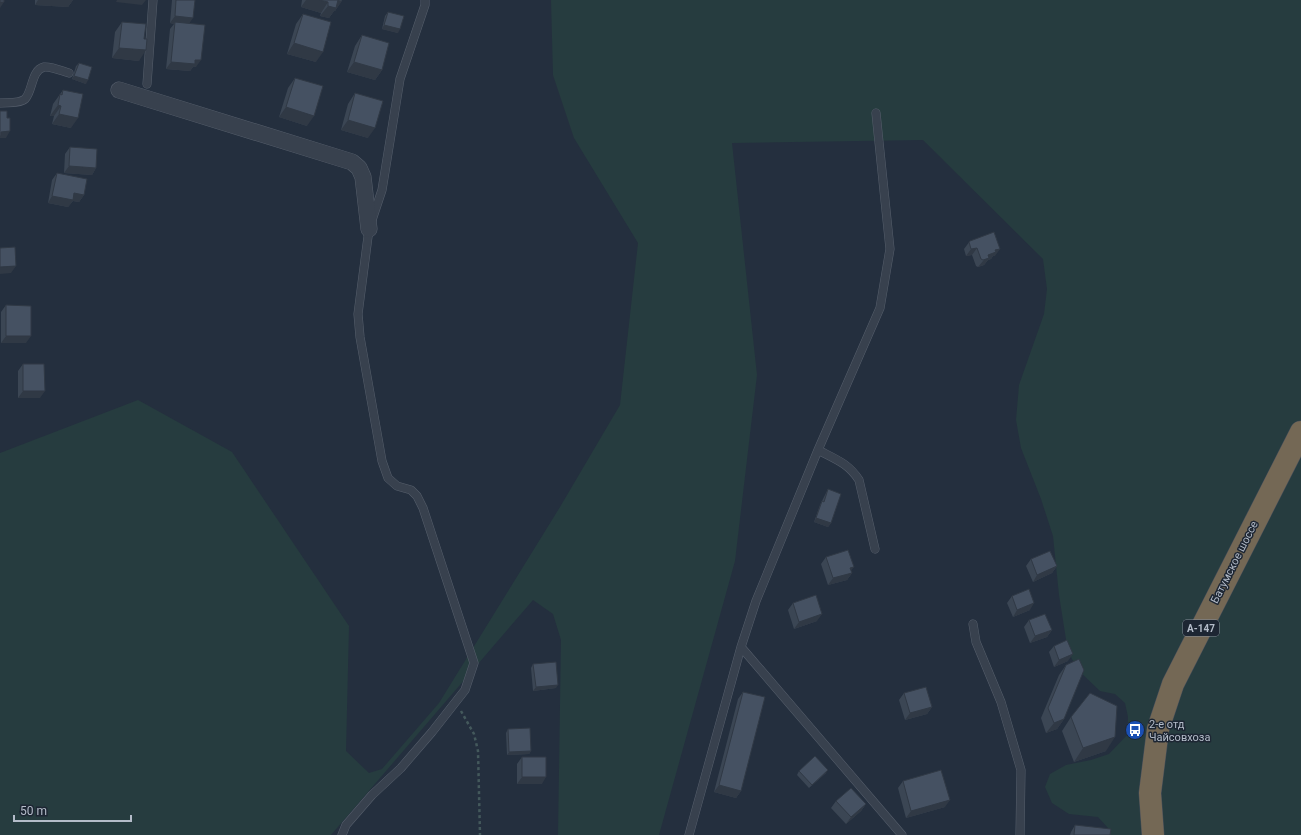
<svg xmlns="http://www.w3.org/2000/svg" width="1301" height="835" font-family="Roboto,sans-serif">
<rect width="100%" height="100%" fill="#242f3e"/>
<path fill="#263c3f" d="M551 0H1301V835H1108V828L1098 817 1069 814 1052 803 1045 787 1050 774 1066 765 1091 760 1109 754 1128 734V717L1125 703 1115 694 1100 691 1079 671 1068 652 1059 595 1053 536 1041 499 1021 448 1016 420 1019 385 1044 314 1047 289 1043 259 923 140 732 143 757 375 735 561 659 835H558L561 640 553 614 533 600 331 835H0V453L138 400 232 452 349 626 346 751 369 773 382 769 439 703 560 507 620 405 638 243 574 138 553 75Z"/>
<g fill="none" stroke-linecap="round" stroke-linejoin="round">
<defs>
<path id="lane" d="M147 84 153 0
M0 103C7 102 19 104 25 99 33 91 31 70 44 67 51 66 62 71 69 73
M818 450C835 459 848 463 859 480L875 549
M973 624 976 642 1001 702 1021 770 1020 835
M741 647 902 835
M342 835 346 825 372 795 401 768 432 732 465 690 474 663 423 508 417 496 411 490 397 486 388 478 382 461 360 337 358 314 369 229 382 190 400 79 425 5V0
M689 835 741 647 756 601 818 450 880 308 890 249 876 113"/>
<path id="street" d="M119 90 352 162 359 168 363 177 369 229"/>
<path id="highway" d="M1153 835 1150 793 1158 729 1173 684 1301 432"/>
</defs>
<use href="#lane" stroke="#565f6c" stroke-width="9"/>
<use href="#street" stroke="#565f6c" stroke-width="17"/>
<use href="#highway" stroke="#434c59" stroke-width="23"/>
<path stroke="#44595c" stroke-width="2.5" stroke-dasharray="3 3" stroke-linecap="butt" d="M461 711 474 734 478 751 480 835"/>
<use href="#lane" stroke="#38414e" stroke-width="8"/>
<use href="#street" stroke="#38414e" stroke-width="16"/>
<use href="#highway" stroke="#746855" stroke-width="22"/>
</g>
<path fill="#3b4654" d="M35 0H73L68 7 35 5Z
M172 0H195L189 24 196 67H193L190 71 166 69 170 29 174 24 170 23Z
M302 0H342L335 11H334L329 18 320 16 321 13 301 7Z
M388 12 398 33 382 29 385 16Z
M303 14 316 62 287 54 296 24Z
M122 22 144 39 139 61 112 58 115 32Z
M362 35 382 70 375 80 347 72 355 46Z
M79 63 86 84 72 79 76 66Z
M295 78 307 126 279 117 288 88Z
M63 90 71 128 52 124 54 116H50L53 104Z
M355 93 368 138 341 130 348 104Z
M70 147 96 168 92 175 64 173 65 154Z
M57 173 84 195 79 202 73 201 68 207 48 203 52 180Z
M970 241 995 256H993L991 259 988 260 984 265 978 267 976 266 972 255 966 256 964 249Z
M6 305 26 343H1V312Z
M23 364 40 398H18V371Z
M828 489 831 523 828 527 814 522 820 505Z
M826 557 852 573 847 580 828 585 821 564Z
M1031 559 1057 566 1052 573 1033 582 1026 566Z
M1012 596 1030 610 1013 617 1007 603Z
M793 603 817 621 794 629 788 610Z
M1029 620 1052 630 1047 637 1030 643 1024 627Z
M1054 646 1068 661 1054 667 1049 652Z
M533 664 556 688 533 691 531 668Z
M1066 665 1064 719 1057 729 1046 733 1041 718 1059 675Z
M743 692 741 791 736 798 714 792 738 699Z
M904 693 932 707 927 714 905 720 899 700Z
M1071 717 1106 751 1074 762 1062 731Z
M508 729 531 751 529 754 507 755 506 733Z
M522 757 542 784H517V764Z
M799 771 826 773 809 788 797 775Z
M903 781 945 807 906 818 898 788Z
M836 801 866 804 861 811 846 824 831 808Z
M1075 825 1110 835H1070L1071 832Z"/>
<path fill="#303945" d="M38 0H73L68 7 35 5Z
M117 0H146L142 5 116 2Z
M306 0H319L328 2 321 13 301 7Z
M338 0 342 1 335 11H334L329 18 320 16 328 6Z
M0 2H4L0 8Z
M175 16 193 18 188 25 175 22 174 24 170 23Z
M384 25 400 29 398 33 382 29Z
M294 43 323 52 316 62 287 54Z
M119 48 146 50 139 61 112 58Z
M195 60H201L196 67H193L190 71 166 69 171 62Z
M354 62 382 70 375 80 347 72Z
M74 76 88 80 86 84 72 79Z
M58 105 61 106 54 116H50Z
M286 107 314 116 307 126 279 117Z
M59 114 78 118 71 128 52 124Z
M348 120 375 128 368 138 341 130Z
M10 131 6 138H0V133L1 132Z
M69 166 96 168 92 175 64 173Z
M74 193 84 195 79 202 73 201 68 207 48 203 52 196Z
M977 248 972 255 966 256 971 249Z
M1000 249 995 256H993L991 259 988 260 984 265 978 267 988 255 995 250Z
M16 266 11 273 0 274V267Z
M6 336H31L26 343H1Z
M23 391H45L40 398H18Z
M816 518 831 523 828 527 814 522Z
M1057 566 1052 573 1033 582 1037 575Z
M854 567 849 573H852L847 580 828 585 833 578 850 568Z
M1034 603 1030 610 1013 617 1017 610Z
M822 614 817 621 794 629 799 622Z
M1052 630 1047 637 1030 643 1035 636Z
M1073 654 1068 661 1054 667 1059 660Z
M558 685 556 688 533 691 536 687Z
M932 707 927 714 905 720 910 713Z
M1064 719 1057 729 1046 733 1054 723Z
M1115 737 1106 751 1074 762 1083 748Z
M531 751 529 754 507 755 509 752Z
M828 770 826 773 809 788 812 785Z
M522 777H546L542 784H517Z
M719 785 741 791 736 798 714 792Z
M950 800 945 807 906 818 911 811Z
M866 804 861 811 846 824 851 817Z"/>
<path fill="#455162" stroke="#303945" d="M0 0H4V2H0Z
M176 0H195L193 18 175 16Z
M319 0H338L336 8 328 6V2Z
M388 12 404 16 400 29 384 25Z
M303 14 331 22 323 52 294 43Z
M122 22 146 24 144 39H147L146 50 119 48Z
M175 22 205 25 201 60H195V64L171 62Z
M362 35 389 43 382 70 354 62Z
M79 63 92 67 88 80 74 76Z
M295 78 323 86 314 116 286 107Z
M63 90 83 94 78 118 59 114 61 106 58 105 60 94 62 95Z
M355 93 383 101 375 128 348 120Z
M0 111H7V118H10V131L1 132V136H0Z
M70 147 97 149 96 168 69 166Z
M57 173 87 179 84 195 74 193 73 200 52 196Z
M994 232 1000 249 995 250 996 252 988 255 989 258 983 260 981 259 977 248 971 249 969 242 970 241Z
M15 247 16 266 0 267V248Z
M6 305 31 306V336H6Z
M23 364H44L45 391H23Z
M828 489 841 494 831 523 816 518 822 501 824 502Z
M848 550 854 567 850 568 852 573 833 578 826 557Z
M1050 551 1057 566 1037 575 1031 559Z
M1029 589 1034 603 1017 610 1012 596Z
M816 595 822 614 799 622 793 603Z
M1045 614 1052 630 1035 636 1029 620Z
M1067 640 1073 654 1059 660 1054 646Z
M1079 659 1084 670 1064 719 1054 723 1048 708 1066 665Z
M556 662 558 685 536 687 533 664Z
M926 687 932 707 910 713 904 693Z
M743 692 765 697 741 791 719 785Z
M1090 693 1117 706 1115 737 1083 748 1071 717Z
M530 728 531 751 509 752 508 729Z
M815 756 828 770 812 785 799 771Z
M522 757H546V777H522Z
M941 770 950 800 911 811 903 781Z
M851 788 866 804 851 817 836 801Z
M1075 825 1111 829 1110 835H1074Z"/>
<defs>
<symbol id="bus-disc" viewBox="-11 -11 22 22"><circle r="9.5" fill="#1a4fb4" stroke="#1d2633"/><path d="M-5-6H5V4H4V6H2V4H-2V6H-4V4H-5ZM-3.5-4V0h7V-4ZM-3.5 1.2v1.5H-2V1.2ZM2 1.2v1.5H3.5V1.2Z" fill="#fff"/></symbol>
</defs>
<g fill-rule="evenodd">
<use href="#bus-disc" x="1124" y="719" width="22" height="22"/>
</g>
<g text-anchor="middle" stroke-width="3" stroke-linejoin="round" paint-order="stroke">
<rect fill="#1d2633" stroke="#878f9c" stroke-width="1" x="1183" y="620" width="36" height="16" rx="3"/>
<g font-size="10" font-weight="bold" fill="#b4bcc9">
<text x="1201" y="632">А-147</text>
</g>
<g font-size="11" fill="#b4bcc9" stroke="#1d2633">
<text transform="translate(1234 562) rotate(-63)" y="4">Батумское шоссе</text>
</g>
<g font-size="11" fill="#b4bcc9" stroke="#1d2633" text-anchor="start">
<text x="1149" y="728">2-е отд<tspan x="1149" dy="13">Чайсовхоза</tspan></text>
</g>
</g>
<path d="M14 815v6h117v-6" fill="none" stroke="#b4bcc9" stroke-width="2"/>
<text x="20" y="815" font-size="12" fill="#b4bcc9" stroke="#1d2633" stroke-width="3" paint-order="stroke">50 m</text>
</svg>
